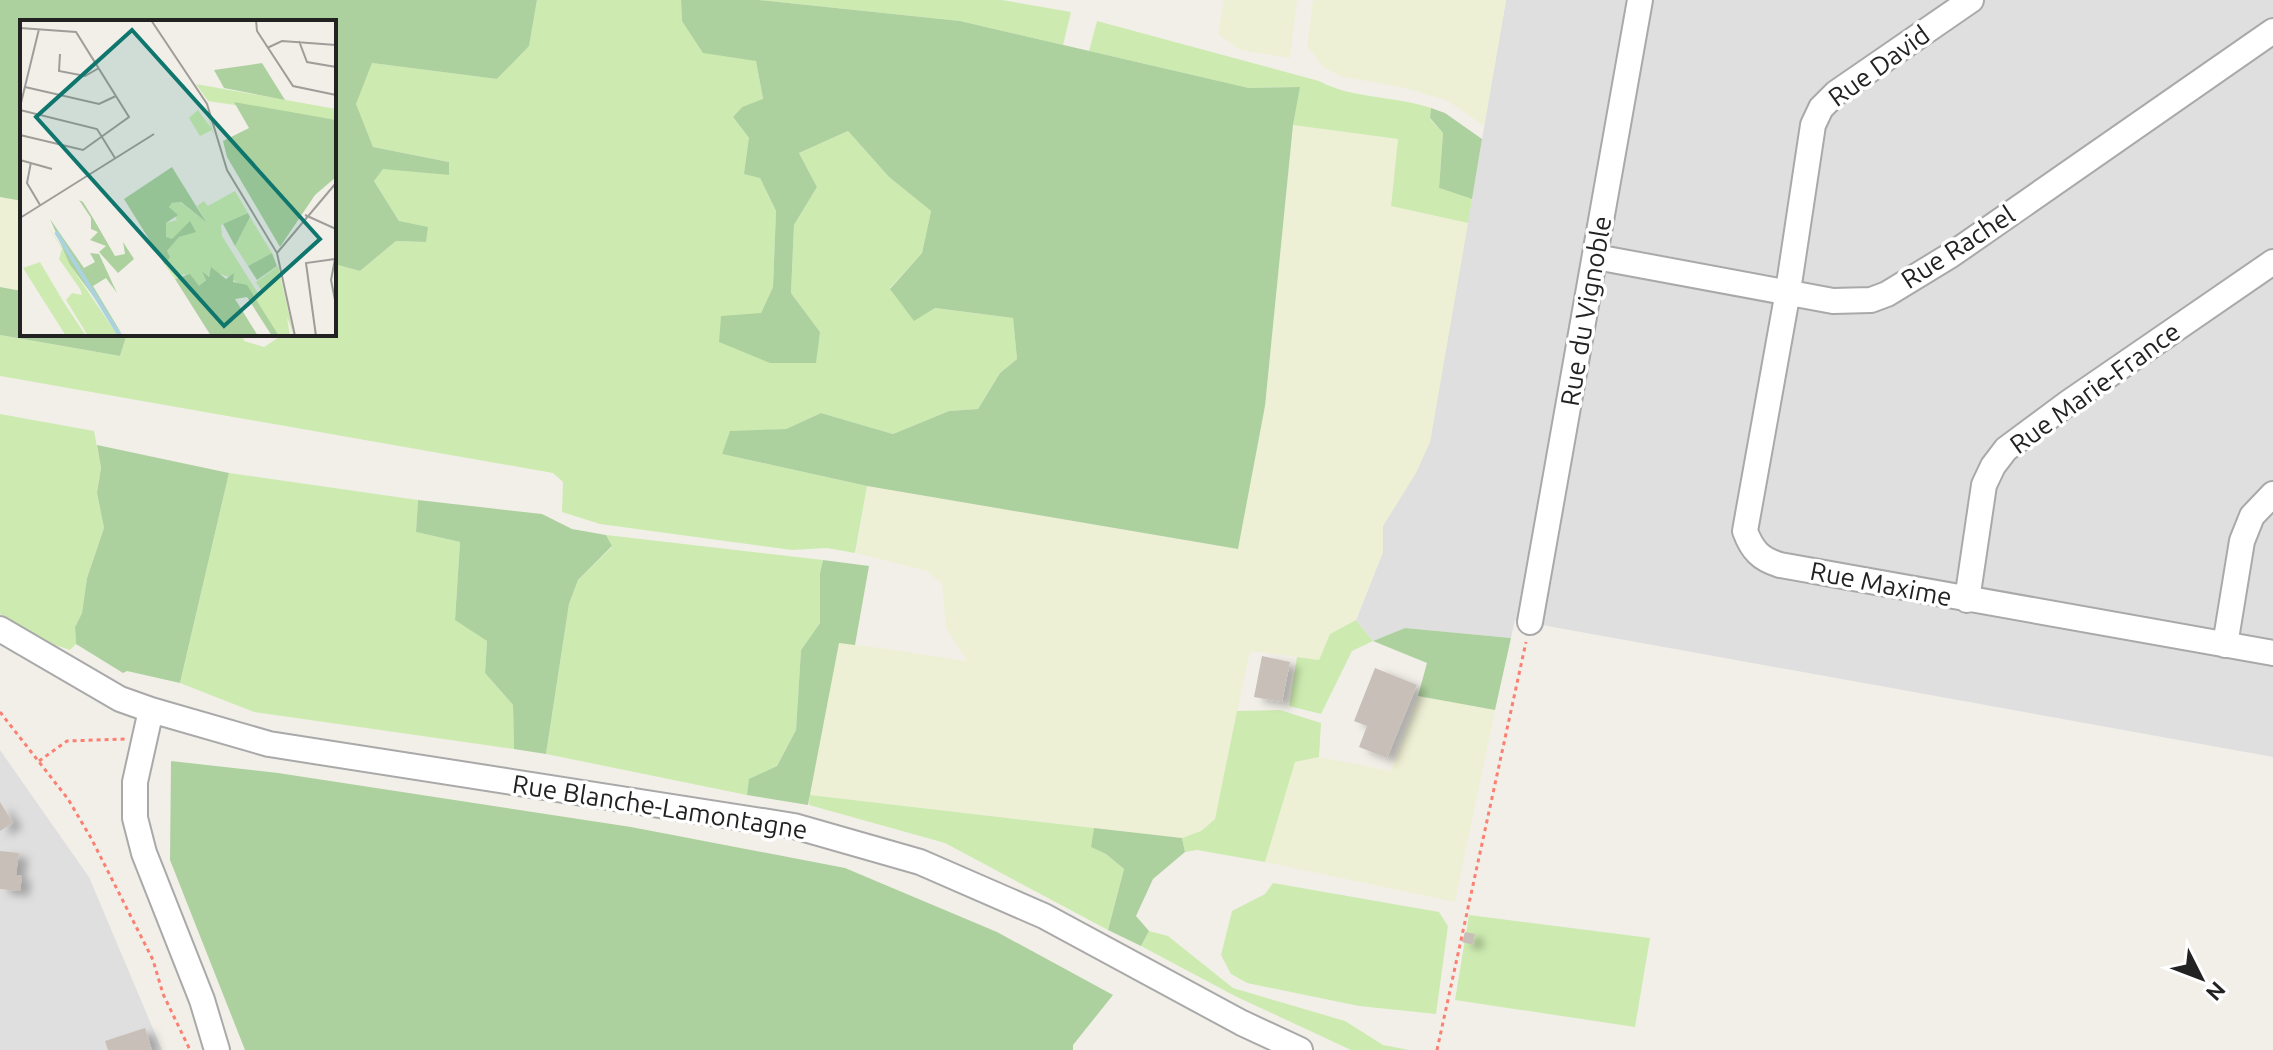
<svg xmlns="http://www.w3.org/2000/svg" width="2273" height="1050" font-family="Ubuntu,sans-serif">
<defs>
<filter id="shadow"><feDropShadow dx="9" dy="5" stdDeviation="4" flood-color="#0004"/></filter>
</defs>
<rect width="100%" height="100%" fill="#f2efe9"/>
<path fill="#e0dfdf" d="M1506 0H2273V757L1515 620 1511 638 1405 628 1373 641 1356 620 1383 552V526L1430 441Z
M0 750 89 877 162 1050H0Z"/>
<path fill="#eef0d5" d="M1224 0H1297L1290 58 1240 50 1218 34Z
M1313 0H1506L1484 126 1448 101 1401 87 1343 77 1324 68 1307 46Z
M1293 125 1398 139 1391 206 1468 223 1430 442 1416 473 1383 526V552L1356 620 1330 634 1319 660 1250 651 1215 819 1201 831 1182 838 810 795 839 642 967 661 946 628 942 584 927 571 856 553 867 486 1238 549 1265 406Z
M0 197 22 201V291L0 287Z
M1418 696 1495 710 1455 902 1265 862 1295 761 1319 757 1391 771Z"/>
<path fill="#cdebb0" d="M537 0H681L682 21 756 60 763 100 742 107 733 117 749 138 760 178 776 211 773 287 761 313 820 332 791 293 794 225 817 187 799 153 848 131 889 177 931 211 922 253 890 288 935 308 1013 318 1017 359 1000 373 978 409 949 411 893 434 821 413 786 429 730 432 722 454 867 486 855 553 827 548 792 550 600 524 562 512 563 482 553 473 0 376V335L120 356 127 334H242L244 341 264 347 284 334H334V264L360 271 396 241 426 242 399 221 374 181 383 168 449 175V162L373 147 355 104 372 63 497 79 529 45Z
M759 0H1002L1071 12 1063 45 960 21Z
M1097 21 1319 81C1352 99 1396 96 1431 108L1430 119 1443 133 1439 188 1472 199 1468 223 1391 206 1398 139 1293 125 1299 87 1249 88 1089 51Z
M0 414 94 431 101 468 97 493 104 528 87 578 82 613 75 627 76 644 70 650 55 645 0 614Z
M229 473 418 500 416 532 460 542 455 619 487 641 485 673 513 705 514 749 254 712 180 683Z
M606 535 823 560 820 573V623L801 650 796 730 777 766 750 779 747 795 546 754 569 604 578 580 612 547Z
M1356 620 1373 641 1352 651 1321 714 1289 706 1297 657 1319 660 1330 634Z
M1280 710 1321 723 1319 757 1295 762 1265 862 1197 850 1185 852 1182 838 1201 831 1215 819 1237 711Z
M810 795 1094 828 1092 847 1106 854 1124 869 1108 930 945 843 809 805Z
M1273 883 1439 912 1448 926 1436 1014 1359 1006 1247 983 1231 974 1221 955 1232 911 1265 894Z
M1469 915 1650 938 1635 1027 1455 1000Z
M1149 931 1168 936 1233 988 1345 1021 1383 1045 1409 1050H1351L1235 996 1141 946Z"/>
<path fill="#add19e" d="M0 0H537L529 46 497 79 372 63 356 104 373 147 449 162V175L383 169 374 181 399 221 428 227 426 242 396 241 360 271 334 264V22H22V201L0 197Z
M681 0H759L960 21 1249 88 1300 87 1293 125 1265 406 1238 549 867 486 722 454 730 431 786 429 821 413 893 434 949 411 978 409 1000 373 1017 359 1013 318 935 308 914 321 890 289 922 253 931 211 889 177 848 131 799 153 817 187 794 225 791 293 820 332 816 363H770L719 342 721 316 761 313 773 287 776 211 760 178 744 174 749 138 733 117 742 107 763 99 756 61 703 53 682 21Z
M1431 108 1445 113 1482 139 1472 199 1439 188 1443 133 1430 118Z
M0 287 22 291V334H127L120 356 0 335Z
M97 445 229 473 180 683 127 671 123 673 76 644 75 627 82 613 87 578 104 528 97 493 101 468Z
M418 500 542 514 572 529 606 535 612 546 578 580 569 604 546 754 514 749 513 705 485 673 487 641 455 620 460 542 416 532Z
M823 560 869 566 855 645 839 643 808 805 747 795 749 779 777 766 796 730 801 650 820 623V573Z
M1405 628 1511 638 1495 710 1418 696 1427 663 1373 641Z
M171 761 278 773 631 827 845 868 997 932 1113 995 1073 1045V1050H245L170 860Z
M1094 828 1182 838 1185 852 1153 879 1136 916 1149 931 1141 946 1108 930 1124 869 1106 854 1091 847Z"/>
<path fill="#c7bfb8" filter="url(#shadow)" d="M1262 656 1290 662 1282 702 1254 697Z
M1375 668 1417 685 1387 758 1359 747 1367 726 1354 721Z
M0 802 13 823 0 831Z
M0 851 19 853 16 875 22 876 20 891 0 889Z
M1465 932 1475 934 1473 945 1462 942Z
M145 1028 152 1050H108L105 1041Z"/>
<g fill="none" stroke-linecap="round" stroke-linejoin="round">
<defs>
<path id="minor" d="M1971 0 1836 93 1821 108 1813 125 1788 291 1745 531C1752 550 1760 559 1780 565L2273 653
M1596 257 1833 301 1871 300 1887 294 1951 255 2273 31
M1967 600 1984 485 1993 466 2006 449 2068 403 2273 262
M1530 622 1640 0
M0 629 120 699 151 710 269 744 794 826 920 862 1044 916 1242 1023 1300 1050
M2225 645 2242 541 2252 516 2273 494
M151 710 135 782V818L144 853 202 1000 217 1050"/>
</defs>
<use href="#minor" stroke="#a9a9a9" stroke-width="28"/>
<path stroke="#fa8072" stroke-width="3" stroke-dasharray="4 4" stroke-linecap="butt" d="M0 712 68 799 91 838 153 960 163 994 190 1050
M39 761 67 741 125 739
M1437 1050 1526 642"/>
<use href="#minor" stroke="#fff" stroke-width="24"/>
</g>
<g text-anchor="middle" stroke-width="7" stroke-linejoin="round" paint-order="stroke">
<g font-size="26" fill="#222" stroke="#fff">
<text transform="translate(1879 66) rotate(-36)" y="9">Rue David</text>
<text transform="translate(1958 247) rotate(-33)" y="9">Rue Rachel</text>
<text transform="translate(1586 311) rotate(-80)" y="9">Rue du Vignoble</text>
<text transform="translate(2095 388) rotate(-36)" y="9">Rue Marie-France</text>
<text transform="translate(1881 584) rotate(11)" y="9">Rue Maxime</text>
<text transform="translate(660 807) rotate(9)" y="9">Rue Blanche-Lamontagne</text>
</g>
</g>
<g transform="translate(20 20)">
<rect width="316" height="316" fill="#f2efe9"/>
<path d="M176 64 316 89V100L188 81ZM185 87 188 93 196 123 192 110 180 116 169 98 178 90 191 108ZM215 171 228 193 201 205 202 216 239 275 243 273 236 262 258 246 274 316 267 297 270 316H259L223 267 209 257 191 251 188 257 183 251 186 259 179 267 164 254 155 259 145 245 147 231 159 217 176 211 165 209 152 220 146 217V203L157 200 149 186 153 183 160 182 185 201 177 186 184 181 188 186ZM230 197 252 233 228 246 215 226ZM25 202 47 235 50 245 98 316H68L46 280 52 273 62 275 60 269 39 239 42 229ZM20 242 43 281 66 316H46L3 248Z" fill="#cdebb0"/>
<path d="M242 43 265 80 204 68 194 50ZM214 82 316 100V157L295 175 260 227 207 137 203 121 229 108ZM152 147 186 202 161 182 152 183 149 187 158 195 146 203V217L152 219 170 201 176 212 159 217 147 231 150 237 145 245 104 179ZM59 180 63 182 73 198 95 236 105 234 103 222 114 239 98 253 79 232 86 226 70 220 78 212 71 209V198ZM228 193 230 197 215 226 203 204ZM30 199 64 248 75 242 70 233 79 234 97 273 86 258 73 266 103 316 50 245ZM252 233 257 246 237 260 228 246ZM191 247 206 259 214 253 213 262 227 265 259 316H252L227 277 215 279 238 316H191L155 259 170 254 179 266 186 260 182 251 189 257Z" fill="#add19e"/>
<path fill="none" stroke="#aad3df" stroke-width="4" d="M36 212 100 316"/>
<path fill="none" stroke="#9f9d99" stroke-width="2" d="M131 0 187 84 207 150 257 233 275 316M236 0 237 11 273 66 316 75M0 8 56 12 109 97 63 130 0 115M279 21 287 42 316 47M247 28 262 21 316 25M40 34 39 51 65 56 79 48M5 67 79 84 96 76M0 87 19 9M0 90 77 109 95 138M0 140 32 149M11 142 7 163 20 185M285 195 316 209M0 198 134 114M257 233 316 163M316 234 311 260 316 285M296 316 286 243 315 239"/>
<path fill="#0f766e" fill-opacity="0.15" stroke="#0f766e" stroke-width="4" d="M112 10 300 219 204 306 16 97Z"/>
<rect width="316" height="316" fill="none" stroke="#222" stroke-width="4"/>
</g>
<g transform="translate(2201 978) rotate(132)" stroke="#ffffff" stroke-width="6" paint-order="stroke">
<path d="M0-6L14 30L0 20L-14 30Z" fill="#222222"/>
<text y="-12" font-size="22" font-weight="bold" text-anchor="middle" fill="#222222">N</text>
</g>
</svg>
